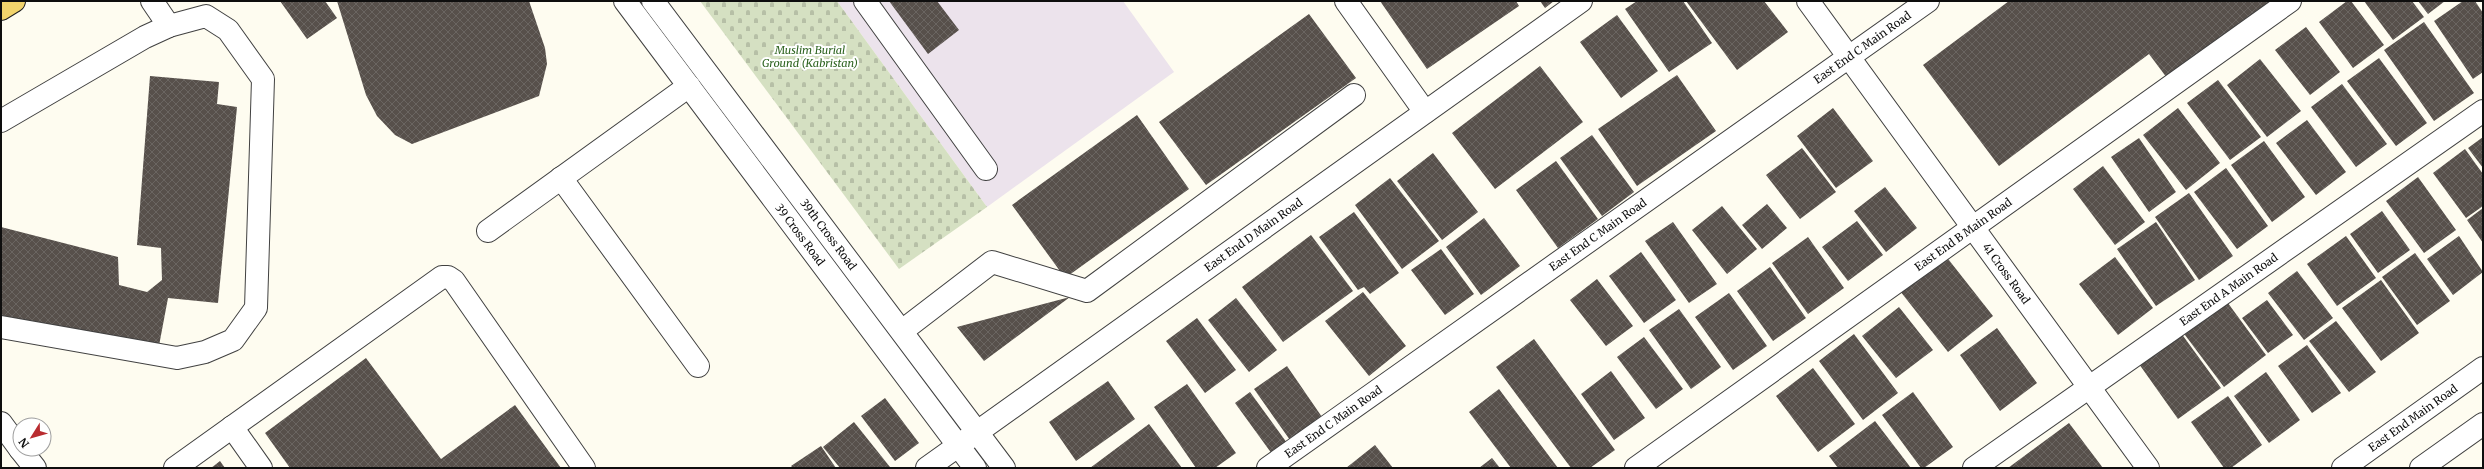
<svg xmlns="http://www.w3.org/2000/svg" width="2484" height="469" font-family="Merriweather,serif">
<defs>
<pattern id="cemetery-stones" width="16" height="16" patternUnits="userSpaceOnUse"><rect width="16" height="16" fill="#d5e0c2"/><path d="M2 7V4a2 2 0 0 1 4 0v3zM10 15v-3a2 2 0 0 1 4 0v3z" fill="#b6bfa6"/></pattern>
<pattern id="building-cross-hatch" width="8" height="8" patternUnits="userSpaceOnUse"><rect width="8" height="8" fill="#57504b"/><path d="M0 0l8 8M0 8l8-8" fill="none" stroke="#6a6561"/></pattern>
</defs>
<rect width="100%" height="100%" fill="#fefcf0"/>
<path fill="#ece3ec" d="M837 1H1123L1174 72 987 207Z"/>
<path fill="url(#cemetery-stones)" d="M700 1H837L987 207 899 269Z"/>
<path fill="url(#building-cross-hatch)" d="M280 1H325L337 18 307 39Z
M337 1H529L545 48 547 64 539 96 412 144 395 135 377 116 366 95Z
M889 1H937L959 30 928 54Z
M1380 1H1516L1519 6 1427 69Z
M1540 1H1554L1545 8Z
M1637 1H1683L1712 43 1669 72 1625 9Z
M1686 1H1764L1788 32 1737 70Z
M2009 1H2271L2273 5 2170 82 2149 54 1999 166 1923 65Z
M2347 1H2351L2384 45 2353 68 2319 22Z
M2364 1H2412L2424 17 2393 40Z
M2418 1H2445L2428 14Z
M2463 1H2475L2483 13V72L2473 79 2434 21Z
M1309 14 1356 78 1206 185 1159 122Z
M1617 15 1658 71 1621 98 1580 42Z
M2424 22 2474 93 2434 121 2384 50Z
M2306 27 2340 72 2310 95 2275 50Z
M2379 58 2427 123 2396 146 2347 81Z
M2260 59 2301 111 2267 137 2227 85Z
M1540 66 1583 122 1495 189 1452 133Z
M1677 75 1716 131 1637 186 1598 129Z
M150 76 219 82 217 104 237 107 218 303 168 298 158 351 1 317V227L118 257 119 285 147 292 162 280 161 248 137 245Z
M2218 80 2261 137 2230 160 2187 103Z
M2342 84 2387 144 2356 167 2311 107Z
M1833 108 1873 161 1836 188 1797 136Z
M2178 108 2220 163 2186 190 2143 135Z
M1137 115 1189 189 1065 278 1012 205Z
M2307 120 2346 172 2316 195 2276 143Z
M1592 135 1634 192 1602 216 1560 158Z
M2483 137V168L2468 148Z
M2139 138 2176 192 2149 212 2111 157Z
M2264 141 2305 197 2272 222 2231 165Z
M1802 148 1836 192 1800 219 1766 175Z
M2465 149 2483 174V206L2466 218 2433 173Z
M1433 153 1478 212 1442 240 1397 181Z
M1556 161 1598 219 1558 248 1516 190Z
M2103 166 2145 222 2115 245 2073 189Z
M2226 168 2268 226 2237 249 2194 192Z
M2418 177 2456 230 2424 253 2386 201Z
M1390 178 1439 241 1402 269 1355 205Z
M1885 187 1917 228 1886 252 1854 211Z
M2189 193 2233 256 2199 280 2155 217Z
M1767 204 1787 228 1762 249 1742 225Z
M1722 206 1757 249 1727 274 1692 230Z
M2483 208V243L2467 220Z
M2382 211 2410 250 2378 273 2350 234Z
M1354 212 1399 273 1370 294 1364 287 1358 290 1319 237Z
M1484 218 1520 266 1481 295 1446 247Z
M1857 221 1883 255 1848 281 1822 247Z
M1673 222 1717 284 1689 303 1645 241Z
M2156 222 2195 280 2156 306 2117 249Z
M1311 235 1353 291 1283 342 1242 287Z
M2346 236 2376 278 2337 306 2307 264Z
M2459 236 2483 272 2453 295 2427 259Z
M1808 237 1844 288 1808 314 1772 263Z
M1441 249 1474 294 1445 315 1411 270Z
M1641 252 1676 300 1644 323 1609 276Z
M2415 253 2450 301 2417 325 2382 277Z
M1945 255 1993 316 1948 352 1900 291Z
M2115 257 2153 308 2118 335 2079 284Z
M1770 267 1806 318 1773 341 1737 291Z
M2297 271 2333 318 2304 340 2268 293Z
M1597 279 1633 326 1606 346 1570 300Z
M2381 280 2419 333 2381 361 2342 308Z
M1363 292 1406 346 1369 376 1325 321Z
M1729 293 1767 346 1733 370 1695 317Z
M1070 297 984 361 957 327Z
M1236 298 1277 350 1249 372 1208 320Z
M2225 299 2266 355 2224 387 2182 331Z
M2267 300 2293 335 2268 353 2242 318Z
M1899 307 1933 350 1896 378 1862 336Z
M1679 309 1721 367 1691 389 1649 330Z
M1197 318 1236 370 1205 393 1166 341Z
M2336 321 2376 372 2349 392 2309 341Z
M1997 328 2037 383 2000 411 1960 355Z
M2181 333 2221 388 2178 419 2139 364Z
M1854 334 1898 393 1863 420 1819 361Z
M1644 337 1683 389 1656 409 1617 357Z
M1534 339 1615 450 1590 468H1571L1496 367Z
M2307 345 2341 393 2312 413 2278 366Z
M366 358 441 459 515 405 561 468H290L265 433Z
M1287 366 1322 417 1290 440 1254 389Z
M1813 368 1855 424 1818 452 1776 396Z
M1611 371 1645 418 1614 440 1581 394Z
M2266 372 2300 420 2269 443 2234 396Z
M1108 381 1135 419 1076 461 1049 422Z
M1187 384 1236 453 1215 468H1196L1154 407Z
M1499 389 1558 468H1511L1469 412Z
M1250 392 1287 443 1272 454 1235 403Z
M1913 392 1953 447 1924 468H1921L1882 415Z
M2228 396 2262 445 2231 468H2224L2191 422Z
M885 398 919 443 895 461 861 416Z
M1875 421 1911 468H1838L1829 456Z
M854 422 890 467 889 468H840L823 447Z
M2069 423 2103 468H2008Z
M1149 424 1182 468H1090Z
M1375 445 1393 468H1346Z
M821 446 836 468H793L791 466Z
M1492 458 1500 468H1479Z
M220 461 225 468H211Z"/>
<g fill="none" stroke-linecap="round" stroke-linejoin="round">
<defs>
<g id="minor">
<path d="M152 1 169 26"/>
<path id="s1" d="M625 1 975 468"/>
<path id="s2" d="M653 1 1004 468"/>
<path d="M865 1 986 169"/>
<path d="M1346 1 1425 112"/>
<path id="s3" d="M1808 1 2148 468"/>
<path d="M1 121 145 37 169 26 206 16 228 30 263 79 256 308 233 340 205 352 177 358 1 327"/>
<path d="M561 178 698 366"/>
<path d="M488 231 689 86"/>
<path d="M902 331 992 262 1087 291 1354 95"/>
<path d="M1 423 20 449"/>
<path d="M232 427 261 468"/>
<path d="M20 449 35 468"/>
<path d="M175 468 442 277H448L454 281 584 468"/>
<path id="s4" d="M927 468 1581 1"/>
<path id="s5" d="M1268 468 1928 1"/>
<path id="s6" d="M1636 468 2290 1"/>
<path id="s7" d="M1974 468 2483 111"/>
<path id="s8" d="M2343 468 2483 368"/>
<path d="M2421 468 2483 424"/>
</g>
<path id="major" d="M1 9 14 1"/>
</defs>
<use href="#minor" stroke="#414141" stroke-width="24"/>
<use href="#major" stroke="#1f1f1f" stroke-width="24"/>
<use href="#minor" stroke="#fff" stroke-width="22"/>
<use href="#major" stroke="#f2d46c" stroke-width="22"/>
</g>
<g text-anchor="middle" stroke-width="4" stroke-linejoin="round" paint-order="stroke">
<g font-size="11" fill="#0e0e0e" stroke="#fff">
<text dy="4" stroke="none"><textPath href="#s5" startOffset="728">East End C Main Road</textPath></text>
<text dy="4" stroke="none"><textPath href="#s1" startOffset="292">39 Cross Road</textPath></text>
<text dy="4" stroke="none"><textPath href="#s2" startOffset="292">39th Cross Road</textPath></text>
<text dy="4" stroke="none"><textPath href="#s5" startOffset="404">East End C Main Road</textPath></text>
<text dy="4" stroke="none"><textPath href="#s4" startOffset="401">East End D Main Road</textPath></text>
<text dy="4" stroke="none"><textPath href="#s6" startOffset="402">East End B Main Road</textPath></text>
<text dy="4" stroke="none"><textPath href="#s3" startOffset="337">41 Cross Road</textPath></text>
<text dy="4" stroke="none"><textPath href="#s7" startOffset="311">East End A Main Road</textPath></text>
<text dy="4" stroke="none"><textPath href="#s8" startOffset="86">East End Main Road</textPath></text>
<text dy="4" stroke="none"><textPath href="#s5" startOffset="80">East End C Main Road</textPath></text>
</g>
<g font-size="11" font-style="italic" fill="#2e6421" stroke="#fff">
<text x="810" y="54">Muslim Burial<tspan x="810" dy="13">Ground (Kabristan)</tspan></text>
</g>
</g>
<rect width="2484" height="469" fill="none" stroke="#0e0e0e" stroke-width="4"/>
<g transform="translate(32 437) rotate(233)"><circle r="19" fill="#ffffff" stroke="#9f9f9f"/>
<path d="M0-3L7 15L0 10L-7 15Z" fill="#b92c30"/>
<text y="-6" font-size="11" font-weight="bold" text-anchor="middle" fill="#0e0e0e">N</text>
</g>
</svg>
